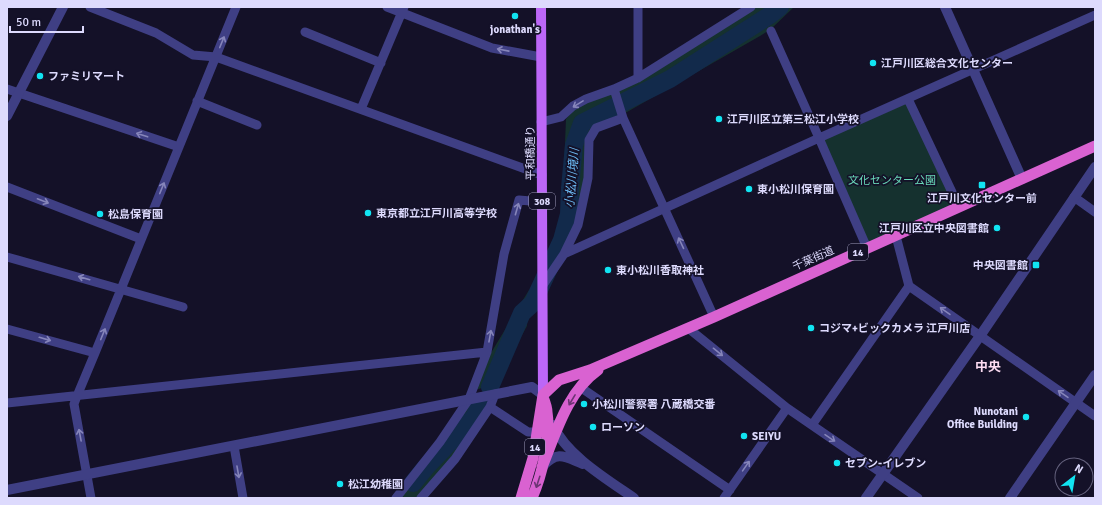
<svg xmlns="http://www.w3.org/2000/svg" width="1102" height="505" font-family="Signika,'Noto Sans JP',sans-serif">
<rect width="100%" height="100%" fill="#141128"/>
<path fill="#15312f" d="M756 7H794L771 29 760 36 620 116 595 126 575 226 557 258 552 250 562 214 566 119 575 109 588 101 638 80Z
M907 103 955 205 868 244 823 140Z
M529 290 527 326 494 385 474 390 483 366Z
M490 397 488 407 452 458 419 498H398L471 402Z"/>
<g fill="none" stroke-linecap="round" stroke-linejoin="round">
<path stroke="#122a4b" stroke-width="18" d="M490 387 522 313 533 303 562 240 569 214 570 188 574 145 582 123 670 79 770 15 780 7
M413 483 426 467 474 417 480 405"/>
<path stroke="#3f3f84" stroke-width="9" d="M90 7 156 33 193 55 216 57 542 175
M387 7 492 48 541 57
M771 31 819 138 1095 15
M305 32 381 63
M638 78V7
M7 89 179 147
M614 89 623 118 714 317
M908 99 959 207
M197 101 257 125
M361 109 404 7
M541 122 561 117 573 106 586 99 614 89 638 78 751 7
M7 187 141 239
M1074 197 1095 212
M896 236 909 286 1095 416
M564 254 819 138 867 248
M7 257 183 307
M543 285 564 254 578 225 588 178 589 140 596 128 623 118
M688 328 787 408 918 498
M7 329 95 353
M580 387 730 490
M7 403 487 352
M490 407 528 432H537
M812 425 909 286
M234 446 243 498
M91 498 74 404 77 396 95 353 236 7
M396 498 440 442 469 399 487 352 504 254 519 200 542 202
M421 498 455 459 490 407 495 394
M724 498 787 408"/>
<path stroke="#3f3f84" stroke-width="10" d="M945 7 1022 179
M7 116 63 7
M553 425C566 455 608 480 634 498
M543 466C558 450 565 457 583 464
M7 490 532 387 543 395
M866 498 980 336 1095 167
M1010 498 1095 375"/>
<path stroke="#bc67f7" stroke-width="10" d="M541 7 543 395"/>
<path stroke="#d962d1" stroke-width="11" d="M542 467C556 433 567 392 598 370
M521 498 533 458 543 395 559 380 590 370 714 317 1095 146
M532 498C542 475 551 438 547 412 547 407 545 402 543 397"/>
</g>
<defs><path id="oneway-shaft" d="M-6 0H5M1.5-3L5.5 0L1.5 3" fill="none" stroke-width="1.6" stroke-linecap="round" stroke-linejoin="round"/></defs>
<g stroke="#8685ba">
<use href="#oneway-shaft" transform="translate(222 42) rotate(-68)"/>
<use href="#oneway-shaft" transform="translate(503 50) rotate(-169)"/>
<use href="#oneway-shaft" transform="translate(578 104) rotate(148)"/>
<use href="#oneway-shaft" transform="translate(142 135) rotate(-162)"/>
<use href="#oneway-shaft" transform="translate(162 188) rotate(-68)"/>
<use href="#oneway-shaft" transform="translate(43 201) rotate(21)"/>
<use href="#oneway-shaft" transform="translate(517 209) rotate(-74)"/>
<use href="#oneway-shaft" transform="translate(681 243) rotate(-115)"/>
<use href="#oneway-shaft" transform="translate(84 278) rotate(-164)"/>
<use href="#oneway-shaft" transform="translate(945 311) rotate(-145)"/>
<use href="#oneway-shaft" transform="translate(103 334) rotate(-68)"/>
<use href="#oneway-shaft" transform="translate(490 336) rotate(-80)"/>
<use href="#oneway-shaft" transform="translate(45 339) rotate(16)"/>
<use href="#oneway-shaft" transform="translate(718 352) rotate(39)"/>
<use href="#oneway-shaft" transform="translate(1063 394) rotate(-145)"/>
<use href="#oneway-shaft" transform="translate(80 435) rotate(-101)"/>
<use href="#oneway-shaft" transform="translate(830 438) rotate(34)"/>
<use href="#oneway-shaft" transform="translate(746 466) rotate(-55)"/>
<use href="#oneway-shaft" transform="translate(238 472) rotate(80)"/>
</g>
<g stroke="#6d3574">
<use href="#oneway-shaft" transform="translate(572 400) rotate(121)"/>
<use href="#oneway-shaft" transform="translate(538 482) rotate(108)"/>
</g>
<g fill="#11e4f2" stroke="#141128" stroke-width="1.5">
<circle cx="515" cy="16" r="4"/>
<circle cx="873" cy="63" r="4"/>
<circle cx="40" cy="76" r="4"/>
<circle cx="719" cy="119" r="4"/>
<rect x="978" y="181" width="8" height="8" rx="2"/>
<circle cx="749" cy="189" r="4"/>
<circle cx="368" cy="213" r="4"/>
<circle cx="100" cy="214" r="4"/>
<circle cx="997" cy="228" r="4"/>
<rect x="1032" y="261" width="8" height="8" rx="2"/>
<circle cx="608" cy="270" r="4"/>
<circle cx="811" cy="328" r="4"/>
<circle cx="584" cy="404" r="4"/>
<circle cx="1026" cy="417" r="4"/>
<circle cx="593" cy="427" r="4"/>
<circle cx="744" cy="436" r="4"/>
<circle cx="837" cy="463" r="4"/>
<circle cx="340" cy="484" r="4"/>
</g>
<g text-anchor="middle" stroke-width="3.5" stroke-linejoin="round" paint-order="stroke">
<g fill="#141128" stroke="#a19ebd" stroke-width="1">
<rect x="529" y="193" width="26" height="16" rx="3"/>
<rect x="848" y="244" width="20" height="16" rx="3"/>
<rect x="525" y="439" width="20" height="16" rx="3"/>
</g>
<g font-size="10" font-weight="bold" fill="#dddafd">
<text x="542" y="205">308</text>
<text x="858" y="256">14</text>
<text x="535" y="451">14</text>
</g>
<g font-size="11" font-weight="bold" fill="#dddafd" stroke="#141128" text-anchor="start">
<text x="515" y="33" text-anchor="middle">jonathan's</text>
<text x="881" y="67">江戸川区総合文化センター</text>
<text x="48" y="80">ファミリマート</text>
<text x="727" y="123">江戸川区立第三松江小学校</text>
<text x="757" y="193">東小松川保育園</text>
<text x="982" y="202" text-anchor="middle">江戸川文化センター前</text>
<text x="376" y="217">東京都立江戸川高等学校</text>
<text x="108" y="218">松島保育園</text>
<text x="989" y="232" text-anchor="end">江戸川区立中央図書館</text>
<text x="1028" y="269" text-anchor="end">中央図書館</text>
<text x="616" y="274">東小松川香取神社</text>
<text x="819" y="332">コジマ+ビックカメラ 江戸川店</text>
<text x="592" y="408">小松川警察署 八蔵橋交番</text>
<text x="1018" y="415" text-anchor="end">Nunotani<tspan x="1018" dy="13">Office Building</tspan></text>
<text x="601" y="431">ローソン</text>
<text x="752" y="440">SEIYU</text>
<text x="845" y="467">セブン-イレブン</text>
<text x="348" y="488">松江幼稚園</text>
</g>
<g font-size="11" fill="#dddafd" stroke="#141128">
<text transform="translate(530 153) rotate(-90)" y="4">平和橋通り</text>
<text transform="translate(813 258) rotate(-24)" y="4">千葉街道</text>
</g>
<g font-size="11" fill="#69daba" stroke="#141128">
<text x="892" y="184">文化センター公園</text>
</g>
<g font-size="12" font-style="italic" fill="#6ebdf7" stroke="#141128">
<text transform="translate(572 178) rotate(-85)" y="4">小松川境川</text>
</g>
<g font-size="13" font-weight="bold" fill="#fddcf2" stroke="#141128">
<text x="988" y="371">中央</text>
</g>
</g>
<rect width="1102" height="505" fill="none" stroke="#dddafd" stroke-width="16"/>
<g transform="translate(1074 477) rotate(31)"><circle r="19" fill="#141128" stroke="#64617d"/>
<path d="M0-3L7 15L0 10L-7 15Z" fill="#11e4f2"/>
<text y="-6" font-size="11" font-weight="bold" text-anchor="middle" fill="#dddafd">N</text>
</g>
<path d="M10 26v6h73v-6" fill="none" stroke="#dddafd" stroke-width="2"/>
<text x="16" y="26" font-size="12" fill="#dddafd" stroke="#141128" stroke-width="3" paint-order="stroke">50 m</text>
</svg>
